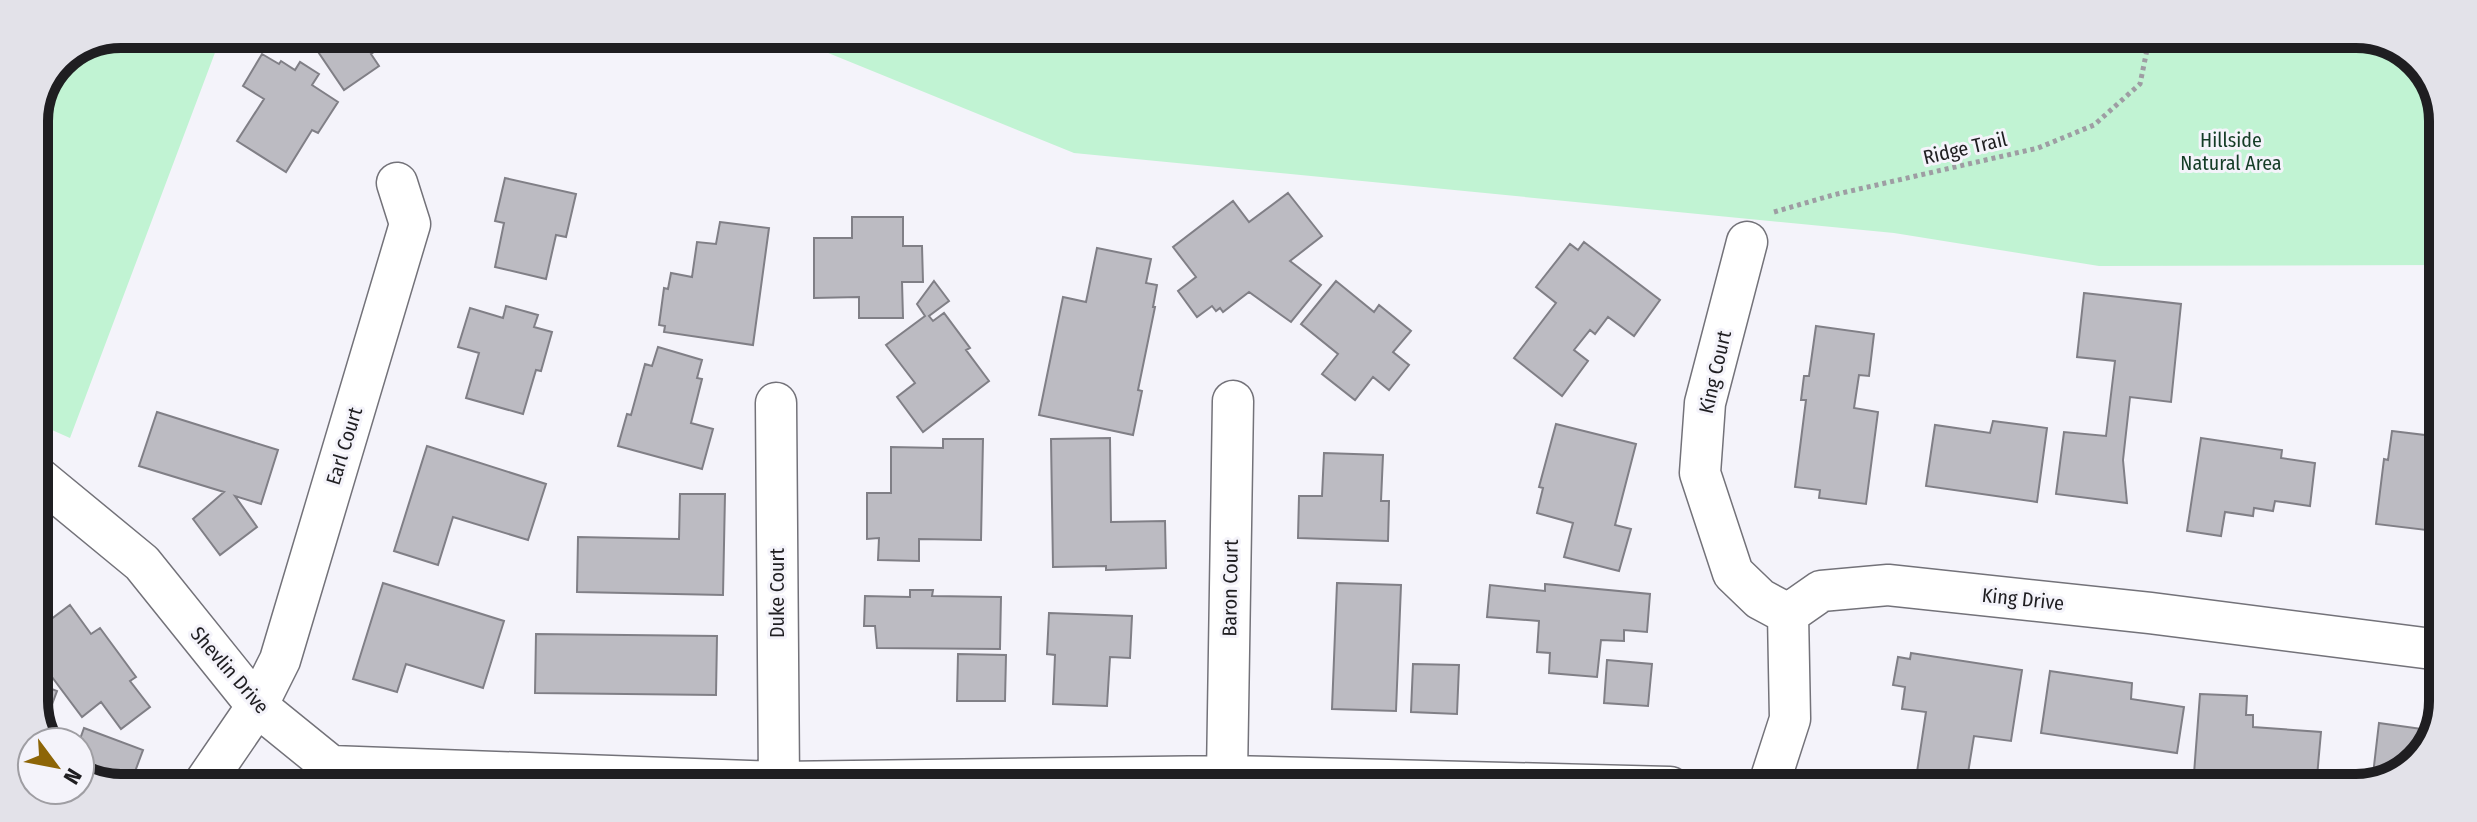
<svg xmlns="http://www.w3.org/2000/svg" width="2477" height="822" font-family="'Fira Sans Condensed',sans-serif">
<rect width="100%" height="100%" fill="#f4f3fa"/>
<path fill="#c1f3d3" d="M121 34H222L70 438 34 422V120L60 59Z
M784 35 2379 37 2425 68 2443 114 2442 265 2099 266 1894 233 1074 153Z"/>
<path fill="#bcbbc2" stroke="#807f86" stroke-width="2" d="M306 34H372L381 47 371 54 379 66 344 90Z
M262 54 279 64 281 61 295 70 300 62 319 74 312 85 338 102 318 133 312 130 286 172 237 141 264 99 243 86Z
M505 178 576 194 566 237 556 235 546 279 495 267 504 223 495 221Z
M1288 193 1322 236 1290 261 1321 285 1291 322 1249 292 1223 312 1220 308 1216 311 1212 306 1197 317 1178 291 1196 277 1173 247 1233 201 1249 222Z
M852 217H903V246H922L923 282H902L903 318H859V297L814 298V238H852Z
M720 222 769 228 753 345 664 332 665 326 659 325 664 288 668 289 671 273 692 277 697 242 716 244Z
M1584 242 1660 300 1634 336 1608 317 1595 334 1590 330 1574 350 1588 361 1562 396 1514 358 1556 303 1536 287 1570 244 1578 250Z
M1097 248 1151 259 1146 283 1157 285 1153 307H1155L1138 390 1142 391 1133 435 1039 415 1063 297 1086 302Z
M934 281 949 301 929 316 933 321 944 313 970 348 966 350 989 381 923 432 897 397 915 383 886 345 925 316 917 304Z
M1336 281 1374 312 1379 305 1411 331 1393 352 1409 365 1389 390 1373 377 1355 400 1322 374 1338 354 1301 324Z
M2084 293 2181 304 2171 402 2130 397 2123 460 2127 503 2056 494 2064 432 2106 436 2115 361 2077 357Z
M506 306 538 315 534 327 552 332 541 371 536 370 523 414 466 398 479 353 458 347 470 308 503 318Z
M1816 326 1874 334 1869 376 1859 375 1854 408 1878 412 1866 504 1819 498 1820 490 1795 487 1806 400H1801L1804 376H1809Z
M658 347 702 360 697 378 702 379 691 423 713 429 702 469 618 446 627 414 631 415 645 364 652 366Z
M157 412 278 450 261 504 235 496 257 527 220 555 193 519 224 492 139 466Z
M1993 421 2047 428 2037 502 1926 486 1935 425 1990 433Z
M1556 424 1636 444 1615 525 1631 529 1619 571 1564 557 1573 523 1537 513 1543 488 1539 487Z
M2392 431 2441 437V507L2429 506 2426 530 2376 524 2384 459 2388 460Z
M1110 438 1111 522 1165 521 1166 568 1106 570V566L1053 567 1051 439Z
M2201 438 2282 450 2281 458 2315 463 2310 506 2275 501 2273 511 2254 508 2253 516 2225 512 2221 536 2187 531Z
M943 439H983L981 540 919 539V561L878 560 879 538 867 539V493H891V447L943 448Z
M427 446 546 484 528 540 453 517 438 565 394 551Z
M1324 453 1383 455 1381 501H1389L1388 541 1298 538 1299 496H1322Z
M680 494H725L723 595 577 592 578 537 679 539Z
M383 583 504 621 483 688 406 664 397 692 353 679Z
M1337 583 1401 585 1396 711 1332 709Z
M1545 584 1650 594 1647 632 1624 630V641L1601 640 1597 677 1549 673 1550 653 1537 652 1539 621 1487 617 1490 585 1545 591Z
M910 590H933L932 596 1001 597 1000 649 877 648 875 626H864L865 596 910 597Z
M70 605 91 634 100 628 136 677 130 681 150 707 121 729 101 702 82 717 34 653V632Z
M1049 613 1132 616 1130 658 1110 657 1107 706 1053 704 1055 655 1047 654Z
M536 634 717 636 716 695 535 693Z
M1911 653 2022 670 2011 741 1974 736 1967 779 1917 772 1926 712 1902 709 1905 687 1893 685 1898 657 1910 659Z
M958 654 1006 655 1005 701H957Z
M1607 660 1652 664 1648 706 1604 703Z
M1413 664 1459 665 1457 714 1411 712Z
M2050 671 2132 683 2131 699 2184 707 2177 753 2041 733Z
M34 682 57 691 51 707 34 701Z
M2200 694 2247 696 2246 715H2253V727L2321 732 2316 788 2193 787Z
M2379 723 2436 731 2409 770 2372 783Z
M84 728 143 750 130 785H98L80 774 79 742Z"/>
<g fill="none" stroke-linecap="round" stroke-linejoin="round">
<defs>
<path id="street" d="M1747 242 1705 403 1700 473 1733 573 1760 599 1788 614
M776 403 779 782
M34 474 142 563 257 706 331 766 779 782 1227 776 1670 787
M1788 614 1821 591 1888 585 2150 613 2440 650
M1227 776 1233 401
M203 785 257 706 280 660 410 224 397 183
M1768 787 1790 719 1788 614"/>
</defs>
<use href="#street" stroke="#737279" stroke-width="43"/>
<path stroke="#9e9da3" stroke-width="5" stroke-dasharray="4 4" stroke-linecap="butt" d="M1774 212 1833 195 2038 148 2094 125 2140 84 2149 40 2147 37"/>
<use href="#street" stroke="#fff" stroke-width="40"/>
</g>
<g text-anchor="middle" stroke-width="6" stroke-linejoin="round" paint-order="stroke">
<g font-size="20" fill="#143c26" stroke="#f4f3fa">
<text x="2231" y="147">Hillside<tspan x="2231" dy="23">Natural Area</tspan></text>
</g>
<g font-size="20" fill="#1f1e21" stroke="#f4f3fa">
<text transform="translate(1965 148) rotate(-13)" y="7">Ridge Trail</text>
<text transform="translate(1715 372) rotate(-77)" y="7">King Court</text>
<text transform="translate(344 446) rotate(-73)" y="7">Earl Court</text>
<text transform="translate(1230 588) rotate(-89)" y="7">Baron Court</text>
<text transform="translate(777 593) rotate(-90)" y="7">Duke Court</text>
<text transform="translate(2023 599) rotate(6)" y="7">King Drive</text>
<text transform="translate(230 670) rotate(49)" y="7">Shevlin Drive</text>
</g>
</g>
<path d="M0 0H2477V822H0ZM121 48H2356A73 73 0 0 1 2429 121V701A73 73 0 0 1 2356 774H121A73 73 0 0 1 48 701V121A73 73 0 0 1 121 48Z" fill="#e3e2e9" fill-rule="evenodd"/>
<path fill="none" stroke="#1f1e21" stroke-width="10" d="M121 48H2356A73 73 0 0 1 2429 121V701A73 73 0 0 1 2356 774H121A73 73 0 0 1 48 701V121A73 73 0 0 1 121 48Z"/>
<g transform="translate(56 766) rotate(122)"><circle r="38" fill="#f4f3fa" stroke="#9f9ea3" stroke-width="2"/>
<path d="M0-6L14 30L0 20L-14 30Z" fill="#8d6507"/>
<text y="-12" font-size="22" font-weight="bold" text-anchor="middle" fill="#1f1e21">N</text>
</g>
</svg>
